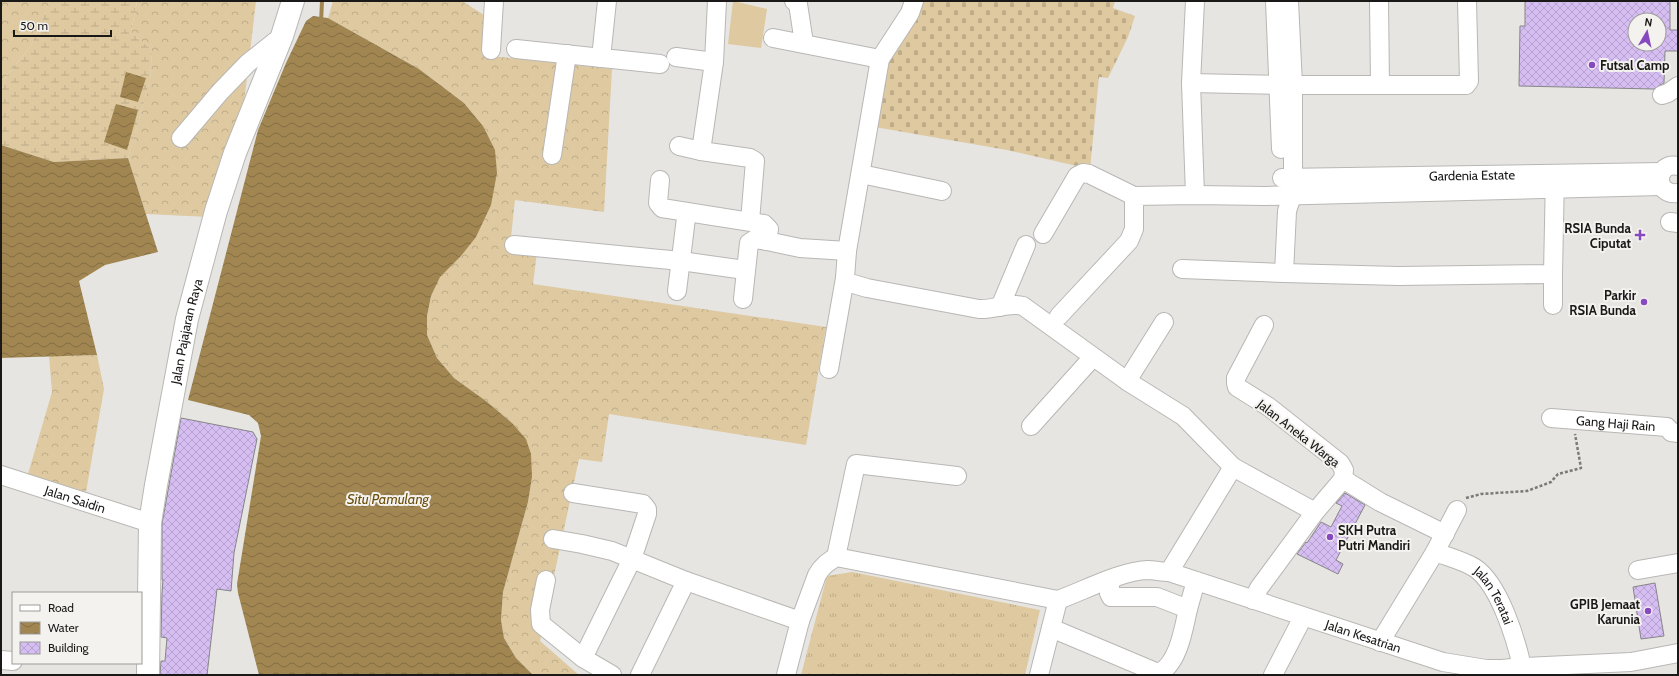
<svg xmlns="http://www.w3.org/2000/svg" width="1679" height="676" font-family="Cabin,sans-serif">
<defs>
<pattern id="grass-tufts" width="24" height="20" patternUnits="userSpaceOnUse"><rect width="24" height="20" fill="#dec9a0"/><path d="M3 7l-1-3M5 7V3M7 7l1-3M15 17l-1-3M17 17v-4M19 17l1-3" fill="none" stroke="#beac89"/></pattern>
<pattern id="forest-crowns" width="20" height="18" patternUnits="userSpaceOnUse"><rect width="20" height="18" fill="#dec9a0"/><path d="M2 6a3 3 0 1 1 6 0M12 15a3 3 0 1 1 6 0" fill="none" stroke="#beac89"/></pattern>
<pattern id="wetland-marsh" width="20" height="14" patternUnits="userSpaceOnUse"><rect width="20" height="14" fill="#dec9a0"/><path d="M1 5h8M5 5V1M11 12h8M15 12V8" fill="none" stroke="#beac89"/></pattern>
<pattern id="cemetery-stones" width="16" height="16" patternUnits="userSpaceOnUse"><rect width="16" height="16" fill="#dec9a0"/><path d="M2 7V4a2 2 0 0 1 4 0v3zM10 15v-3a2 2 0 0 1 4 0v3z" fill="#beac89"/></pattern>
<pattern id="water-waves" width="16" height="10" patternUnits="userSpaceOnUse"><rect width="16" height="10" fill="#a18651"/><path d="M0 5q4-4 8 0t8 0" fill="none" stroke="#826d42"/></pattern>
<pattern id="building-cross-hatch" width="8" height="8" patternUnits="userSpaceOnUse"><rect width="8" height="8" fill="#d6bef3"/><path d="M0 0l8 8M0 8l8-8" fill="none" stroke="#b7a3d0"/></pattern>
</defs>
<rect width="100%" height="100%" fill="#e6e5e2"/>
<path fill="url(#grass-tufts)" d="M852 572 1040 610 1025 675H801L827 576Z"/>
<path fill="url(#forest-crowns)" d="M1 1H50L31 46 5 78 1 93Z
M137 1H256L244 103 209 217 146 214 128 158 150 81 152 50 131 32Z
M333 1H462L484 15 482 55 612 69 604 212 515 200 510 246 537 252 533 284 826 327 806 445 609 414 602 462 579 459 540 641 579 675H533L516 658 504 638 501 620 503 592 528 502 532 477 512 423 486 401 454 378 437 358 427 335V316L431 296 440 276 461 256 483 126 464 103 419 69 328 18Z
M97 355 104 389 86 492 28 474 52 392 49 356Z"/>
<path fill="url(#wetland-marsh)" d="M50 1H137L131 32 152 50 150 81 128 158 54 162 1 145V93L5 78 31 46Z"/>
<path fill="url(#cemetery-stones)" d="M917 1H1115L1113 8 1135 16 1128 37 1108 78 1099 77 1090 169 1007 150 869 126 883 61Z"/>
<path fill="#dec9a0" d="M733 1 767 9 761 48 728 44Z"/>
<path fill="url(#water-waves)" d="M313 16 328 18 419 69 464 103 483 126 495 150 497 173 491 205 476 237 461 256 440 277 431 296 427 316V335L437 358 454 378 486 401 512 423 526 439 531 454 532 477 528 502 503 592 501 620 504 638 516 658 533 675H259L238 593 237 584 261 436 258 423 249 415 188 400 258 130 286 63 306 21Z
M126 72 146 78 138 102 120 97Z
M116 104 138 110 127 150 104 142Z
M1 145 54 162 128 158 158 252 105 265 79 281 97 355 1 358Z"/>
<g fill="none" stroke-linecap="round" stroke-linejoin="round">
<path stroke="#a18651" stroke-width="4" d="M321 23 322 1"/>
</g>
<path fill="url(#building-cross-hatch)" stroke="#868587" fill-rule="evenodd" d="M1525 1H1670V30H1678V51H1665L1664 83 1654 89 1519 86 1520 26H1525ZM1635 20H1659V44H1635Z
M181 418 253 432 257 439 234 553 231 591 217 589 207 675H160L161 661H165L167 638 161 637 162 593 163 580H162V524Z
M1345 493 1365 505 1336 560 1343 564 1338 574 1297 554 1306 542 1307 543 1321 522 1331 527 1342 506 1336 503Z
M1655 583 1664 636 1641 639 1633 587Z"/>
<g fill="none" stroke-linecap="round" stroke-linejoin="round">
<defs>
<g id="minor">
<path d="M794 1 798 4 804 43"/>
<path d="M914 1 910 13 880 59 847 251 845 278 850 283 867 288 979 309C994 310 1009 302 1023 306L1127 381 1183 416 1233 467 1315 512"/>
<path d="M1275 1 1281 149"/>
<path d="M1379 1 1380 85"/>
<path d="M773 38 880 59"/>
<path d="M516 49 660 64"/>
<path d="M491 50 494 1"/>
<path d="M676 57 714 62"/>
<path d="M601 58 607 1"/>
<path d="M1191 83 1279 85H1466L1469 81 1467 1"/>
<path d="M1662 95 1668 93 1678 86"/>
<path d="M181 138 220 92 248 63 282 36"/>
<path d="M679 146 701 151 714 62 717 1"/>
<path d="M701 151 750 158 755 161 750 221"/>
<path d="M552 155 567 54"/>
<path d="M1678 166C1655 161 1653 196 1678 193"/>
<path d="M861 174 942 191"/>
<path id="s1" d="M1282 178 1662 172"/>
<path d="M660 180 658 203 662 208 764 224 769 229 767 241 800 248 847 251"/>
<path d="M1195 195 1191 83 1195 1"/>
<path d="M1670 222 1678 223"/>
<path d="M1043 234 1077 176 1083 173 1089 174 1134 196"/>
<path d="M514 245 681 261 745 270"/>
<path d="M1182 269 1284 273 1398 276 1553 274 1555 174"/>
<path d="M1284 273 1287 211 1292 196 1293 178V85L1289 1"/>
<path d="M677 291 686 218"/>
<path d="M743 299 749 243 755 239 767 241"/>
<path d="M1553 305V274"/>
<path d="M1000 307 1026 245"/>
<path d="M1059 316 1129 241 1134 229V196L1195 195 1265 196 1661 186"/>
<path d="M829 369 845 278"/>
<path d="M1127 381 1164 322"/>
<path id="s2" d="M1551 418 1667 427 1671 432 1678 433"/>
<path d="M1031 426 1093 357"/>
<path id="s3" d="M1 475 150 523"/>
<path d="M1343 479 1380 502 1445 534"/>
<path d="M573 493 643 504 647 509V514L632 559 583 658"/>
<path d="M553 539 582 544 612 551 686 581 800 621"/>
<path id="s4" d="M1435 552C1448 557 1464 561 1475 568 1499 584 1516 639 1522 667"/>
<path d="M836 557 856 464 957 476"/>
<path d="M1638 570 1678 563"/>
<path d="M1169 572 1233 467"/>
<path d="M546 580 540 610 541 624 583 658 612 675"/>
<path d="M1111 580 1109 593 1111 597H1157L1188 609 1196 581"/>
<path id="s5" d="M1058 600C1083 591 1121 571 1147 570 1154 570 1162 572 1169 572L1443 662 1486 669H1502L1522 667 1631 662 1678 653"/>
<path d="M1253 600 1259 588 1315 512 1343 479 1344 470 1340 463 1269 407 1237 387 1236 383V378L1264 325"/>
<path d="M1051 628 1158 673C1178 666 1184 627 1188 609"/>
<path d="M1380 642 1435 552 1457 510"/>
<path d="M1 660 13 661"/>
<path d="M640 675 686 581"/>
<path d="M786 675 800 621 817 575C822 566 828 562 836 557L1058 600"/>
<path d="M1039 675 1058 600"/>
<path d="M1273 675 1303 617"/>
</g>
<g id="major">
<path id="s6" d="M148 675 150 523 156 485 187 319 216 211 235 153 282 36 293 1"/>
</g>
</defs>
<use href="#minor" stroke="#b9b7b4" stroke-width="20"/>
<use href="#major" stroke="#b9b7b4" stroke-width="24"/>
<path stroke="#7b7a78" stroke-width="2.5" stroke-dasharray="3 2" stroke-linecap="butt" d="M1466 498 1481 494 1527 491 1551 482 1558 474 1581 468 1575 434"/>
<use href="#minor" stroke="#fff" stroke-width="18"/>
<use href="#major" stroke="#fff" stroke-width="22"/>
</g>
<g fill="#8749be" stroke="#f4f2ef" stroke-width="1.5">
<circle cx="1592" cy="65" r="4"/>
<path d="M1638 229h4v4h4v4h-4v4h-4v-4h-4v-4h4z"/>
<circle cx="1644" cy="302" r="4"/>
<circle cx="1330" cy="537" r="4"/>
<circle cx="1648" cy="611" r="4"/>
</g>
<g text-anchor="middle" stroke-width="4" stroke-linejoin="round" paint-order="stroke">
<g font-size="13" font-weight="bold" fill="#1a1918" stroke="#f4f2ef" text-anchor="end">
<text x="1600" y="70" text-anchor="start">Futsal Camp</text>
<text x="1631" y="233">RSIA Bunda<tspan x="1631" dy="15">Ciputat</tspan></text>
<text x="1636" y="300">Parkir<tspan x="1636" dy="15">RSIA Bunda</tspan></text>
<text x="1338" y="535" text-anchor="start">SKH Putra<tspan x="1338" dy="15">Putri Mandiri</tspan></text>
<text x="1640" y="609">GPIB Jemaat<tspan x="1640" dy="15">Karunia</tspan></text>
</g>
<g font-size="13" fill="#1a1918" stroke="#f4f2ef">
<text dy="5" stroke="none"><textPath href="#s1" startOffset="190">Gardenia Estate</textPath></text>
<text dy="5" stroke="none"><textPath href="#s6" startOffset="347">Jalan Pajajaran Raya</textPath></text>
<text dy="5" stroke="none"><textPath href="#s2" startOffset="65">Gang Haji Rain</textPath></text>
<text transform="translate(1299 433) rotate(38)" y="5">Jalan Aneka Warga</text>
<text dy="5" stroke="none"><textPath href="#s3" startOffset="78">Jalan Saidin</textPath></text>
<text dy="5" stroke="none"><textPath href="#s4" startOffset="77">Jalan Teratai</textPath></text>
<text dy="5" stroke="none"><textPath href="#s5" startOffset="321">Jalan Kesatrian</textPath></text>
</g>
<g font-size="14" font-style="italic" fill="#6a4e0a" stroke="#f4f2ef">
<text x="388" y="504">Situ Pamulang</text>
</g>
</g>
<rect width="1679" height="676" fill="none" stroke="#1a1918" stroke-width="4"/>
<rect x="12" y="592" width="130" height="72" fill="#f4f2ef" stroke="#9d9b99"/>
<rect x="20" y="605" width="20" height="6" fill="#ffffff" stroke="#9d9b99"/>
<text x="48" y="612" font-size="12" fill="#1a1918">Road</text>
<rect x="20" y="622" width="20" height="12" fill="url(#water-waves)" stroke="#9d9b99"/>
<text x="48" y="632" font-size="12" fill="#1a1918">Water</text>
<rect x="20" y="642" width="20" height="12" fill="url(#building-cross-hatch)" stroke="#9d9b99"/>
<text x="48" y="652" font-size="12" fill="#1a1918">Building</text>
<g transform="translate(1647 32) rotate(9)"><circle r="19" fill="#f4f2ef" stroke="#9d9b99"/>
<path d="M0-3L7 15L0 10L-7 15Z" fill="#8749be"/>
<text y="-6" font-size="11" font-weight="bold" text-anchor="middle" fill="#1a1918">N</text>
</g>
<path d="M14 30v6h97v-6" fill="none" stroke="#1a1918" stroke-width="2"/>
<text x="20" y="30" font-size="12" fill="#1a1918" stroke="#f4f2ef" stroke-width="3" paint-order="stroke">50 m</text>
</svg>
